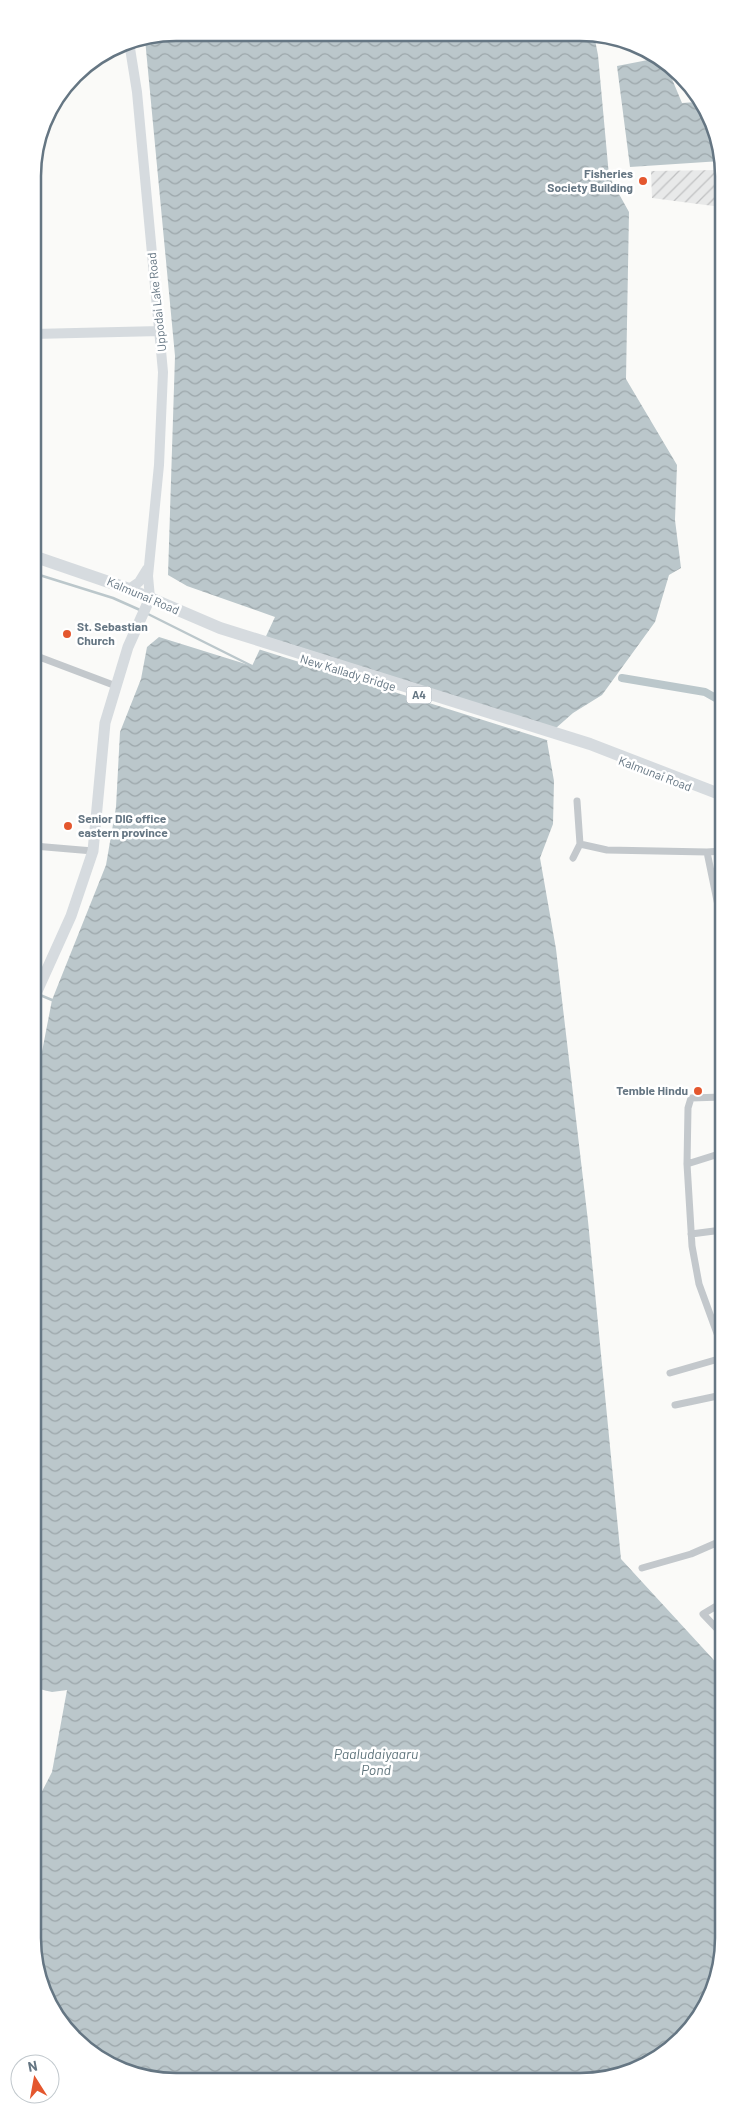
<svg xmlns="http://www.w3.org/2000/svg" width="756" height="2114" font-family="Barlow,sans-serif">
<defs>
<pattern id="industrial-furrows" width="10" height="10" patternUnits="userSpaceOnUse" patternTransform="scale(1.25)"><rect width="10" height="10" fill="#e8e9e9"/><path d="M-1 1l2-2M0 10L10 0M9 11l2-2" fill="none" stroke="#c0c1c2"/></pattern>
<pattern id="water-waves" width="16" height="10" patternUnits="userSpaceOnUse" patternTransform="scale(1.25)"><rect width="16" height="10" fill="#bbc7cb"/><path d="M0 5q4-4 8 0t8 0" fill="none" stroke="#9ca6aa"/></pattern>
</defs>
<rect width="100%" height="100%" fill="#fafaf8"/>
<path fill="url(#industrial-furrows)" d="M721 170V207L652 198 651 171Z"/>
<path fill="url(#water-waves)" d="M176 33 594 35 598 55 609 176 629 212 626 379 677 465 675 520 681 568 669 575 655 622 602 695 573 713 556 728 547 741 554 781 553 824 540 858 556 949 588 1221 621 1559 723 1670V1947L713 1993 688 2032 652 2062 608 2079H148L75 2040 35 1966V1805L52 1772 67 1690 52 1692 35 1688 34 1093 52 1000 106 865 116 807 120 732 141 679 147 647 159 637 252 666 275 617 187 586 168 575 175 356 145 39Z
M653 59 667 67 682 103 696 102 721 148V161L630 167 617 66Z"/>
<path fill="#fafaf8" d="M264 636 558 729 550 741 258 649Z"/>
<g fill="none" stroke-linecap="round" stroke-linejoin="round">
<path stroke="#bbc7cb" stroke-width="2.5" d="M33 573 113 598 140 610
M148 614 252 666
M40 995 52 1000"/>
<path stroke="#bbc7cb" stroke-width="8" d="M622 678 705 692 721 701"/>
<path stroke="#c3c8cc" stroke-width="7" d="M685 81 686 83
M34 655 116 686
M577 801 580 844
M34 846 93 851
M722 851 707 852 722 925
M573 858 580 844 607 850 707 852
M722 1097 691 1098 688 1108 687 1164 692 1246 699 1284 722 1347
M687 1164 722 1153
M691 1234 722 1230
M670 1373 722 1358
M675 1405 722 1395
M719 1566 723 1574
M642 1568 691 1554 723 1540
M723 1602 703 1614 723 1635"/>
<path stroke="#d6dbdf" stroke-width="10" d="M129 42 137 92 163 372 159 465 148 576 150 598
M33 334 161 331
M129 589 139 582 147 569"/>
<path stroke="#d6dbdf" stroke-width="11" d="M34 998 71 916 93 851 105 723 128 647 150 598"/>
<path stroke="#d6dbdf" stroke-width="12" d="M33 556 129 589 220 628 590 744 722 795"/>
</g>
<g fill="#e4572e" stroke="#fff" stroke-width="2">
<circle cx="643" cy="181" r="5"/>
<circle cx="67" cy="634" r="5"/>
<circle cx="68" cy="826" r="5"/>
<circle cx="698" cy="1091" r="5"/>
</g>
<g text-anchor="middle" stroke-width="5" stroke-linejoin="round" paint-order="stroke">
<rect fill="#fff" stroke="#939fa8" stroke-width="1" x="406.5" y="686.5" width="25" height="17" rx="4"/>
<g font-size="11" font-weight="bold" fill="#657683">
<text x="419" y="699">A4</text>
</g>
<g font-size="12" font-weight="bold" fill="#657683" stroke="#fff" text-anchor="end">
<text x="633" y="178">Fisheries<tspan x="633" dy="14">Society Building</tspan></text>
<text x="77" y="631" text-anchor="start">St. Sebastian<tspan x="77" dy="14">Church</tspan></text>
<text x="78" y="823" text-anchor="start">Senior DIG office<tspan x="78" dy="14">eastern province</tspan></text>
<text x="688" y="1095">Temble Hindu</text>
</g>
<g font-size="12" fill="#657683" stroke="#fff">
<text transform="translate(157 302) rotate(-96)" y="4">Uppodai Lake Road</text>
<text transform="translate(143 596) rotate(23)" y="4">Kalmunai Road</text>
<text transform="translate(348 673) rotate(17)" y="4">New Kallady Bridge</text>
<text transform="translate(655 774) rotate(21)" y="4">Kalmunai Road</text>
</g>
<g font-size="14" font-style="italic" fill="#60757c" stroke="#fff">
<text x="376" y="1759">Paaludaiyaaru<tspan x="376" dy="16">Pond</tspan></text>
</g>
</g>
<path d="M0 0H756V2114H0ZM176 41H580A135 135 0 0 1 715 176V1938A135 135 0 0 1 580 2073H176A135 135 0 0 1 41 1938V176A135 135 0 0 1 176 41Z" fill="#fff" fill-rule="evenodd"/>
<path fill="none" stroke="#657683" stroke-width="2.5" d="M176 41H580A135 135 0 0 1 715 176V1938A135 135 0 0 1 580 2073H176A135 135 0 0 1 41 1938V176A135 135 0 0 1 176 41Z"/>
<g transform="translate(35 2079) rotate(349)"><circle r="24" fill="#ffffff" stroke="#c1c8cd"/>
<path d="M0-4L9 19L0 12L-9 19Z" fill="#e4572e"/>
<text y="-8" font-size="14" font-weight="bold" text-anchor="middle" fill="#657683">N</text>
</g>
</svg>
